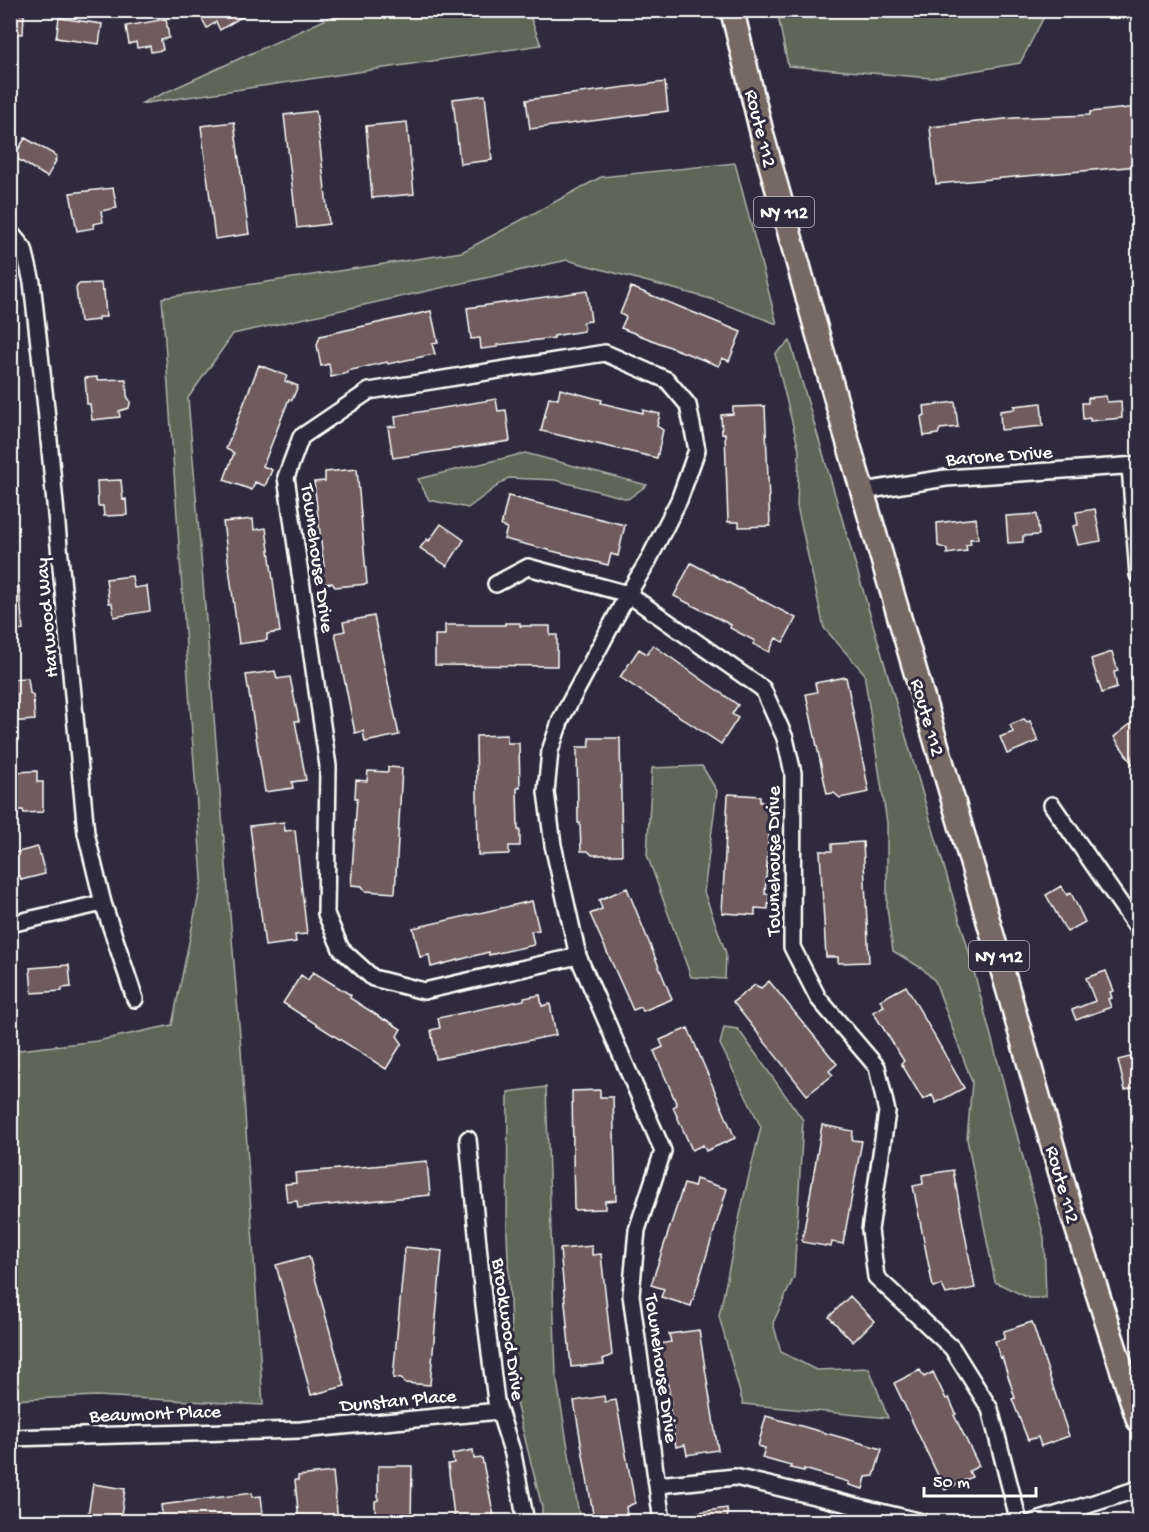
<svg xmlns="http://www.w3.org/2000/svg" width="1149" height="1532" font-family="'Gochi Hand',sans-serif">
<rect width="100%" height="100%" fill="#2f2a3d"/>
<filter id="ink" filterUnits="userSpaceOnUse"><feTurbulence type="fractalNoise" baseFrequency=".0167" numOctaves="2"/><feDisplacementMap in="SourceGraphic" scale="12" xChannelSelector="R" yChannelSelector="G"/><feConvolveMatrix kernelMatrix="1 2 1 2 8 2 1 2 1" color-interpolation-filters="sRGB"/></filter>
<g filter="url(#ink)">
<path fill="#5f6658" stroke="#afb2ac" stroke-width="1.5" d="M344 11H528L541 45 140 104Z
M777 11V10L1047 11 1020 63 931 78 788 66Z
M735 163 777 324 711 299 567 260 233 334 188 398 241 1049 263 1405 96 1396 11 1400V1051L97 1041 172 1025 202 879 162 298 462 252 601 177Z
M790 341 967 945 1044 1237 1046 1298H1029L995 1282 967 1139 972 1082 935 981 923 969 893 951 887 908V823L864 673 824 628 797 506 799 450 775 354Z
M525 453 647 485 628 499 555 480 508 478 468 508 429 500 418 479Z
M702 766 717 791 704 892 726 953 725 979 691 977 647 855 652 768Z
M724 1027 738 1029 803 1120 794 1277 773 1323 781 1352 816 1370 869 1368 888 1418 743 1404 719 1316 744 1196 761 1127 720 1044Z
M546 1087 556 1375 580 1521H542V1507L514 1395 507 1234 508 1092Z"/>
<path fill="#705b5f" stroke="#fff" stroke-width="1.5" d="M197 10H253L220 30 216 22 207 28Z
M10 13 24 14 23 34 10 33Z
M59 18 102 24 99 44 56 38Z
M166 19 169 38 161 40 163 50 151 52 150 46 137 48 136 42 129 44 126 26Z
M665 82 668 111 530 129 526 100Z
M485 95 492 160 460 164 453 99Z
M1138 107V166L936 184 930 127 1014 118 1090 115V112Z
M316 111 329 224 297 228 284 115Z
M234 122 249 234 215 239 201 126Z
M407 122 414 194 372 198 366 126Z
M25 138 57 156 55 160 56 161 47 177 14 157Z
M113 188 117 208 101 211 103 222 93 224 94 228 77 231 70 193Z
M101 283 102 291 104 290 106 317H98V320L80 322 76 288 79 284Z
M631 287 741 332 729 361 722 358 719 366 621 328 626 317 620 314Z
M587 291 591 321 583 322 584 331 554 336V338L497 345 498 347 481 349 480 338 471 339 467 308Z
M431 311 438 343 432 344 435 354 388 364 387 362 347 371 348 373 331 377 329 364 321 366 317 345 320 336Z
M259 365 287 376 285 381 298 386 292 400 289 399 263 466 272 470 265 486 255 482 252 490 224 480 234 453 226 449Z
M97 377V380L126 379 127 396 130 401V404L129 408 119 411 120 417 92 420 90 404H87L85 378Z
M560 389 602 400 601 403 643 413V410L660 414 657 426 663 430 657 458 541 431 549 397 558 399Z
M1106 396 1107 402 1121 401 1122 418 1090 421V418L1083 419 1082 403H1088V398Z
M496 399 498 411 506 410 510 441 393 458 388 427 396 426 395 416Z
M955 402 958 427 940 429 938 434 924 436 921 417 925 415 924 406Z
M1041 403 1043 426 1001 430 1000 411 1015 409 1014 406Z
M765 406 770 526 739 527V522H728L725 433 722 434 721 415 733 414V407Z
M357 469 367 584 335 587 332 583 323 584 322 567H324L314 482 325 481V472Z
M121 480 123 500 126 499 127 515 104 516 103 506H98L97 481Z
M508 496 625 525 618 556 611 554 608 565 504 539 507 528 501 526Z
M1095 509 1101 541 1078 545 1073 526 1078 525 1076 512Z
M1037 514 1039 535 1023 536V542L1008 543 1006 516Z
M976 518 978 539H970L971 544 966 545 967 551 947 554V549L938 546 937 523Z
M253 519 254 530 266 528 280 632 267 634V640L239 644 223 522Z
M441 524 464 540 447 566 420 548 427 539 429 541Z
M691 563 796 618 783 642 776 638 769 652 753 644 755 641 730 628 731 625 674 596Z
M132 576 134 588 147 586 150 611 114 617 112 603H109L106 579Z
M10 586H19L23 630 10 632Z
M374 616 399 735 365 742 363 731 355 733 335 633 345 631 343 622Z
M505 623H520V626H550V635H557V666L435 665V635H445V625H505Z
M653 645 738 705 732 714 738 718 721 744 620 677 639 649 647 654Z
M1112 652 1118 671 1114 672 1117 688 1102 693 1091 659Z
M275 671 277 679 290 677 299 721H295L306 780 292 782 293 788 265 792 246 675Z
M846 677 869 792 840 798 834 793 827 794 806 694 817 692 815 683Z
M28 678 30 693 33 695 35 720 10 722V679Z
M1138 718V772L1114 737Z
M1024 719 1027 722 1030 721 1038 741 1007 754 1000 737 1013 732 1010 725Z
M507 735V743H519L520 788H517L518 830H520V846H509V854L478 855 476 736Z
M589 738H620L622 855H592L588 851H581L580 823H578L577 747H590Z
M388 767 402 768 395 893 365 891 362 886 351 885 357 798H355L356 780 367 781 368 771 388 772Z
M37 771V782H43V812L24 813 23 810H14L13 772Z
M728 794 760 796V802L771 803 765 894H769L768 909 755 908V915L722 913Z
M284 822 285 831 295 830 307 934 295 935 296 942 265 946 250 826Z
M863 842 869 962 838 963V957H826L820 851H832V844Z
M38 847 45 874 21 880 20 876 10 878V854Z
M1061 886 1067 895 1071 893 1085 922 1067 932 1046 895Z
M627 888 672 999 643 1011 641 1007 633 1010 590 914 602 909 599 900Z
M532 901 539 930 531 931 534 945 489 955V952L431 967 429 955 420 957 413 928Z
M69 965 71 987 62 988V991L32 993 30 968Z
M1106 971 1114 991 1110 992 1112 998 1108 999 1111 1007 1076 1020 1072 1010 1095 1001 1086 978Z
M313 972 351 995 350 998 384 1020 385 1019 401 1029 397 1036 402 1043 386 1069 283 1003 301 975 308 980Z
M769 981 837 1064 829 1071 833 1075 807 1095 733 1002 755 985 761 988Z
M906 986 964 1088 936 1103 932 1095 923 1100 901 1063 904 1061 873 1012 884 1006 880 1000Z
M540 995 542 1006 550 1004 556 1035 436 1059 431 1030 440 1028 438 1018 524 1000V998Z
M688 1028 735 1138 706 1151 703 1145 692 1150 673 1107 677 1105 654 1051 663 1047 660 1040Z
M1138 1055V1087L1125 1090 1118 1060Z
M600 1090V1097H613L616 1200 605 1201V1209L574 1210 572 1091Z
M822 1125 853 1131 852 1140 862 1141 843 1244 832 1242 831 1247 802 1242Z
M427 1161 430 1195 298 1208 297 1201 287 1202 285 1184 296 1183 295 1173Z
M953 1170 975 1288 946 1294 942 1285 933 1287 913 1186 923 1184 922 1175Z
M696 1179 727 1189 691 1306 661 1297 664 1289 651 1285 684 1184 694 1187Z
M592 1246V1255L601 1254 612 1355 603 1359 604 1364 571 1367 560 1249Z
M405 1247 442 1251 430 1385 404 1383 402 1379 393 1378Z
M309 1256 345 1386 311 1395 276 1265Z
M850 1296 874 1321 853 1342 829 1317Z
M1032 1322 1069 1436 1041 1446 1038 1437 1028 1440 1012 1399 1015 1398 1002 1357 1000 1358 995 1341 1004 1339V1331Z
M699 1330 718 1450 687 1455 685 1445 676 1447 669 1405 671 1404 664 1361H661L659 1344 671 1342 669 1334Z
M920 1370 924 1377 933 1372 946 1399 949 1398 956 1414 954 1415 979 1466 969 1471 972 1477 945 1490 894 1383Z
M604 1396 605 1402 616 1400 635 1503 626 1507 627 1515 594 1520 574 1401Z
M766 1416 882 1449 874 1476 866 1477 863 1489 849 1485V1482L804 1469V1471L790 1468 791 1466 762 1458 765 1448 758 1446Z
M473 1450 474 1459 482 1458 495 1521H458L457 1517H454L448 1464 454 1463 452 1454Z
M378 1466H412L411 1521H375V1501L378 1500Z
M333 1472 338 1521H299L295 1480H298V1476Z
M93 1484 125 1489 120 1521H87Z
M252 1493V1497L261 1496 263 1514 236 1517 237 1520 228 1521H163L161 1505Z
M727 1508 728 1521H687L686 1514Z"/>
<g fill="none" stroke-linecap="round" stroke-linejoin="round">
<defs>
<path id="minor" d="M10 232 24 249 32 282 46 408 86 833 103 903 135 999
M1130 466 1138 575
M863 491 946 478 1138 465
M496 584 528 567 628 594 763 689 785 738 793 773 792 947 818 998 877 1067 887 1112 870 1230 876 1277 952 1348 990 1409 1019 1522
M1052 805 1138 929
M10 924 103 903
M578 956 553 845 546 792 550 751 561 719 628 594 648 561 679 500 697 450 688 405 667 380 605 353 369 391 301 437 286 477 328 766 326 914 341 949 373 978 424 991 578 956 663 1151 637 1230 631 1295 662 1522
M468 1139 483 1297 496 1401 513 1454 526 1522
M10 1438 301 1430 499 1411
M658 1485 735 1477 922 1522
M1034 1522 1138 1489"/>
<path id="primary" d="M732 10 763 138 843 425 980 892 1071 1210 1138 1420"/>
</defs>
<use href="#minor" stroke="#fff" stroke-width="20"/>
<use href="#primary" stroke="#fff" stroke-width="27"/>
<use href="#minor" stroke="#2f2a3d" stroke-width="15"/>
<use href="#primary" stroke="#766964" stroke-width="22"/>
</g>
</g>
<g text-anchor="middle" stroke-width="6" stroke-linejoin="round" paint-order="stroke">
<g fill="#2f2a3d" stroke="#c1bfc5" stroke-width="1.5">
<rect x="754" y="197" width="60" height="30" rx="4.5"/>
<rect x="969" y="941" width="60" height="30" rx="4.5"/>
</g>
<g font-size="18" font-weight="bold" fill="#fff">
<text x="784" y="218">NY 112</text>
<text x="999" y="962">NY 112</text>
</g>
<g font-size="20" fill="#fff" stroke="#2f2a3d">
<text transform="translate(762 128) rotate(76)" y="7">Route 112</text>
<text transform="translate(999 454) rotate(-4)" y="7">Barone Drive</text>
<text transform="translate(319 558) rotate(82)" y="7">Townehouse Drive</text>
<text transform="translate(45 618) rotate(-95)" y="7">Harwood Way</text>
<text transform="translate(929 717) rotate(74)" y="7">Route 112</text>
<text transform="translate(772 861) rotate(-90)" y="7">Townehouse Drive</text>
<text transform="translate(1064 1184) rotate(74)" y="7">Route 112</text>
<text transform="translate(510 1329) rotate(82)" y="7">Brookwood Drive</text>
<text transform="translate(663 1368) rotate(82)" y="7">Townehouse Drive</text>
<text transform="translate(398 1399) rotate(-5)" y="7">Dunstan Place</text>
<text transform="translate(155 1412) rotate(-2)" y="7">Beaumont Place</text>
</g>
</g>
<rect width="1149" height="1532" fill="none" stroke="#2f2a3d" stroke-width="36"/>
<rect x="18" y="18" width="1113" height="1496" fill="none" stroke="#fff" stroke-width="2" filter="url(#ink)"/>
<path d="M924 1487v9h112v-9" fill="none" stroke="#ffffff" stroke-width="3"/>
<text x="933" y="1487" font-size="18" fill="#ffffff" stroke="#2f2a3d" stroke-width="4.5" paint-order="stroke">50 m</text>
</svg>
